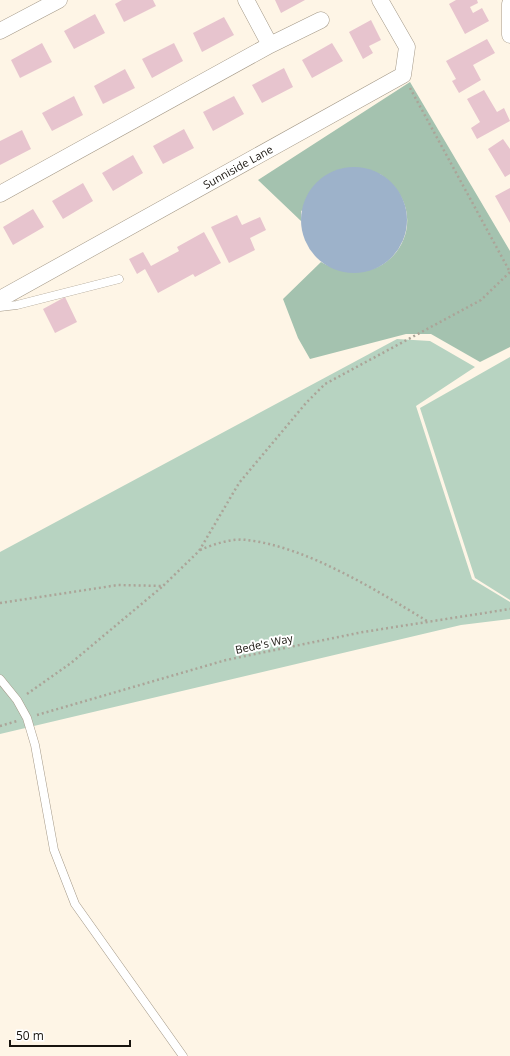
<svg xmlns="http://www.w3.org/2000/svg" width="510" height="1056" font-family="'Open Sans',sans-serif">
<rect width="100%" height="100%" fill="#fef5e6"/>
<path fill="#b7d3c1" d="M397 339 430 341 475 367 416 406 472 579 510 602V619L461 625 0 734V552Z
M510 357V600L475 578 420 408Z"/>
<path fill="#a4c2af" d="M410 82 510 251V347L480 362 431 334H406L310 359 298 338 283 299 321 262C390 301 441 215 380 174L301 211V221L258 180Z"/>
<path fill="#9db2ca" d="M301 220a53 53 0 1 1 106 0a53 53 0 1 1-106 0Z"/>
<path fill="#e7c4ce" d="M122 0H153L156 6 124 22 115 4Z
M275 0H305L281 13Z
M456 0H477L478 3 470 7 473 13 482 8 489 21 465 34 449 4Z
M95 14 105 33 74 49 64 31Z
M224 17 234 35 202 52 193 33Z
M371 20 381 40 369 46 373 53 363 59 349 32Z
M487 39 495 53 473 65 481 80 459 93 452 81 456 79 446 61Z
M42 43 52 62 20 78 11 60Z
M174 43 183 61 152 78 142 59Z
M332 43 343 61 312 78 302 60Z
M284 68 293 87 262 103 252 85Z
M125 69 135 88 103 104 94 86Z
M484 90 497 112 504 108 510 121 477 139 471 128 480 122 467 99Z
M74 96 83 115 52 131 42 113Z
M234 96 244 114 213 131 203 112Z
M184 129 194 148 163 164 153 146Z
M22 130 31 149 0 165V141Z
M503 139 510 149V174L505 177 488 149Z
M133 155 143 173 113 191 102 173Z
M83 183 93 201 63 219 52 201Z
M510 188V223L495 196Z
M33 209 44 227 13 245 3 227Z
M237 215 242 225 260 217 266 230 250 238 255 250 229 263 211 227Z
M204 232 221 263 195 277 193 274 158 293 145 269 137 274 129 259 143 252 151 266 179 251 177 247Z
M65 297 77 322 55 333 43 309Z"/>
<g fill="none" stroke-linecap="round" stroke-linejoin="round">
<defs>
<path id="lane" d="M0 307 17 305 119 279
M0 679 17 700 27 718 35 745 54 850 75 904 183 1056"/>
<path id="street" d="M510 4V35
M0 31 59 0
M270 45 321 20
M0 194 270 45 246 0
M0 299 403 75 407 47 380 0"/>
</defs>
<use href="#lane" stroke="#a39887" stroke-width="9"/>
<use href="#street" stroke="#a39887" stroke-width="17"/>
<path stroke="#aba498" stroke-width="2.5" stroke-dasharray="2 3" stroke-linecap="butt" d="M410 88 510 272
M200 550C214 544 232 538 247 540 307 547 376 590 427 621
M0 603 118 585 163 586 199 551 239 483 306 403 325 384 481 300 510 272
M27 694 71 663 163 586
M37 715 226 660 363 632 510 609
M0 726 17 721"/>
<use href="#lane" stroke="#fff" stroke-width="8"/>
<use href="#street" stroke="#fff" stroke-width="16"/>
</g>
<g text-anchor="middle" stroke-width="4" stroke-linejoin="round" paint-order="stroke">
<g font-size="11" fill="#18140e" stroke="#fff">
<text transform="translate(238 167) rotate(-29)" y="4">Sunniside Lane</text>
<text transform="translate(264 644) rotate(-12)" y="4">Bede's Way</text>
</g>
</g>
<path d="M10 1040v6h120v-6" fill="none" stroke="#18140e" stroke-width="2"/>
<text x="16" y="1040" font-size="12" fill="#18140e" stroke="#ffffff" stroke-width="3" paint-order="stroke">50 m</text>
</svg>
